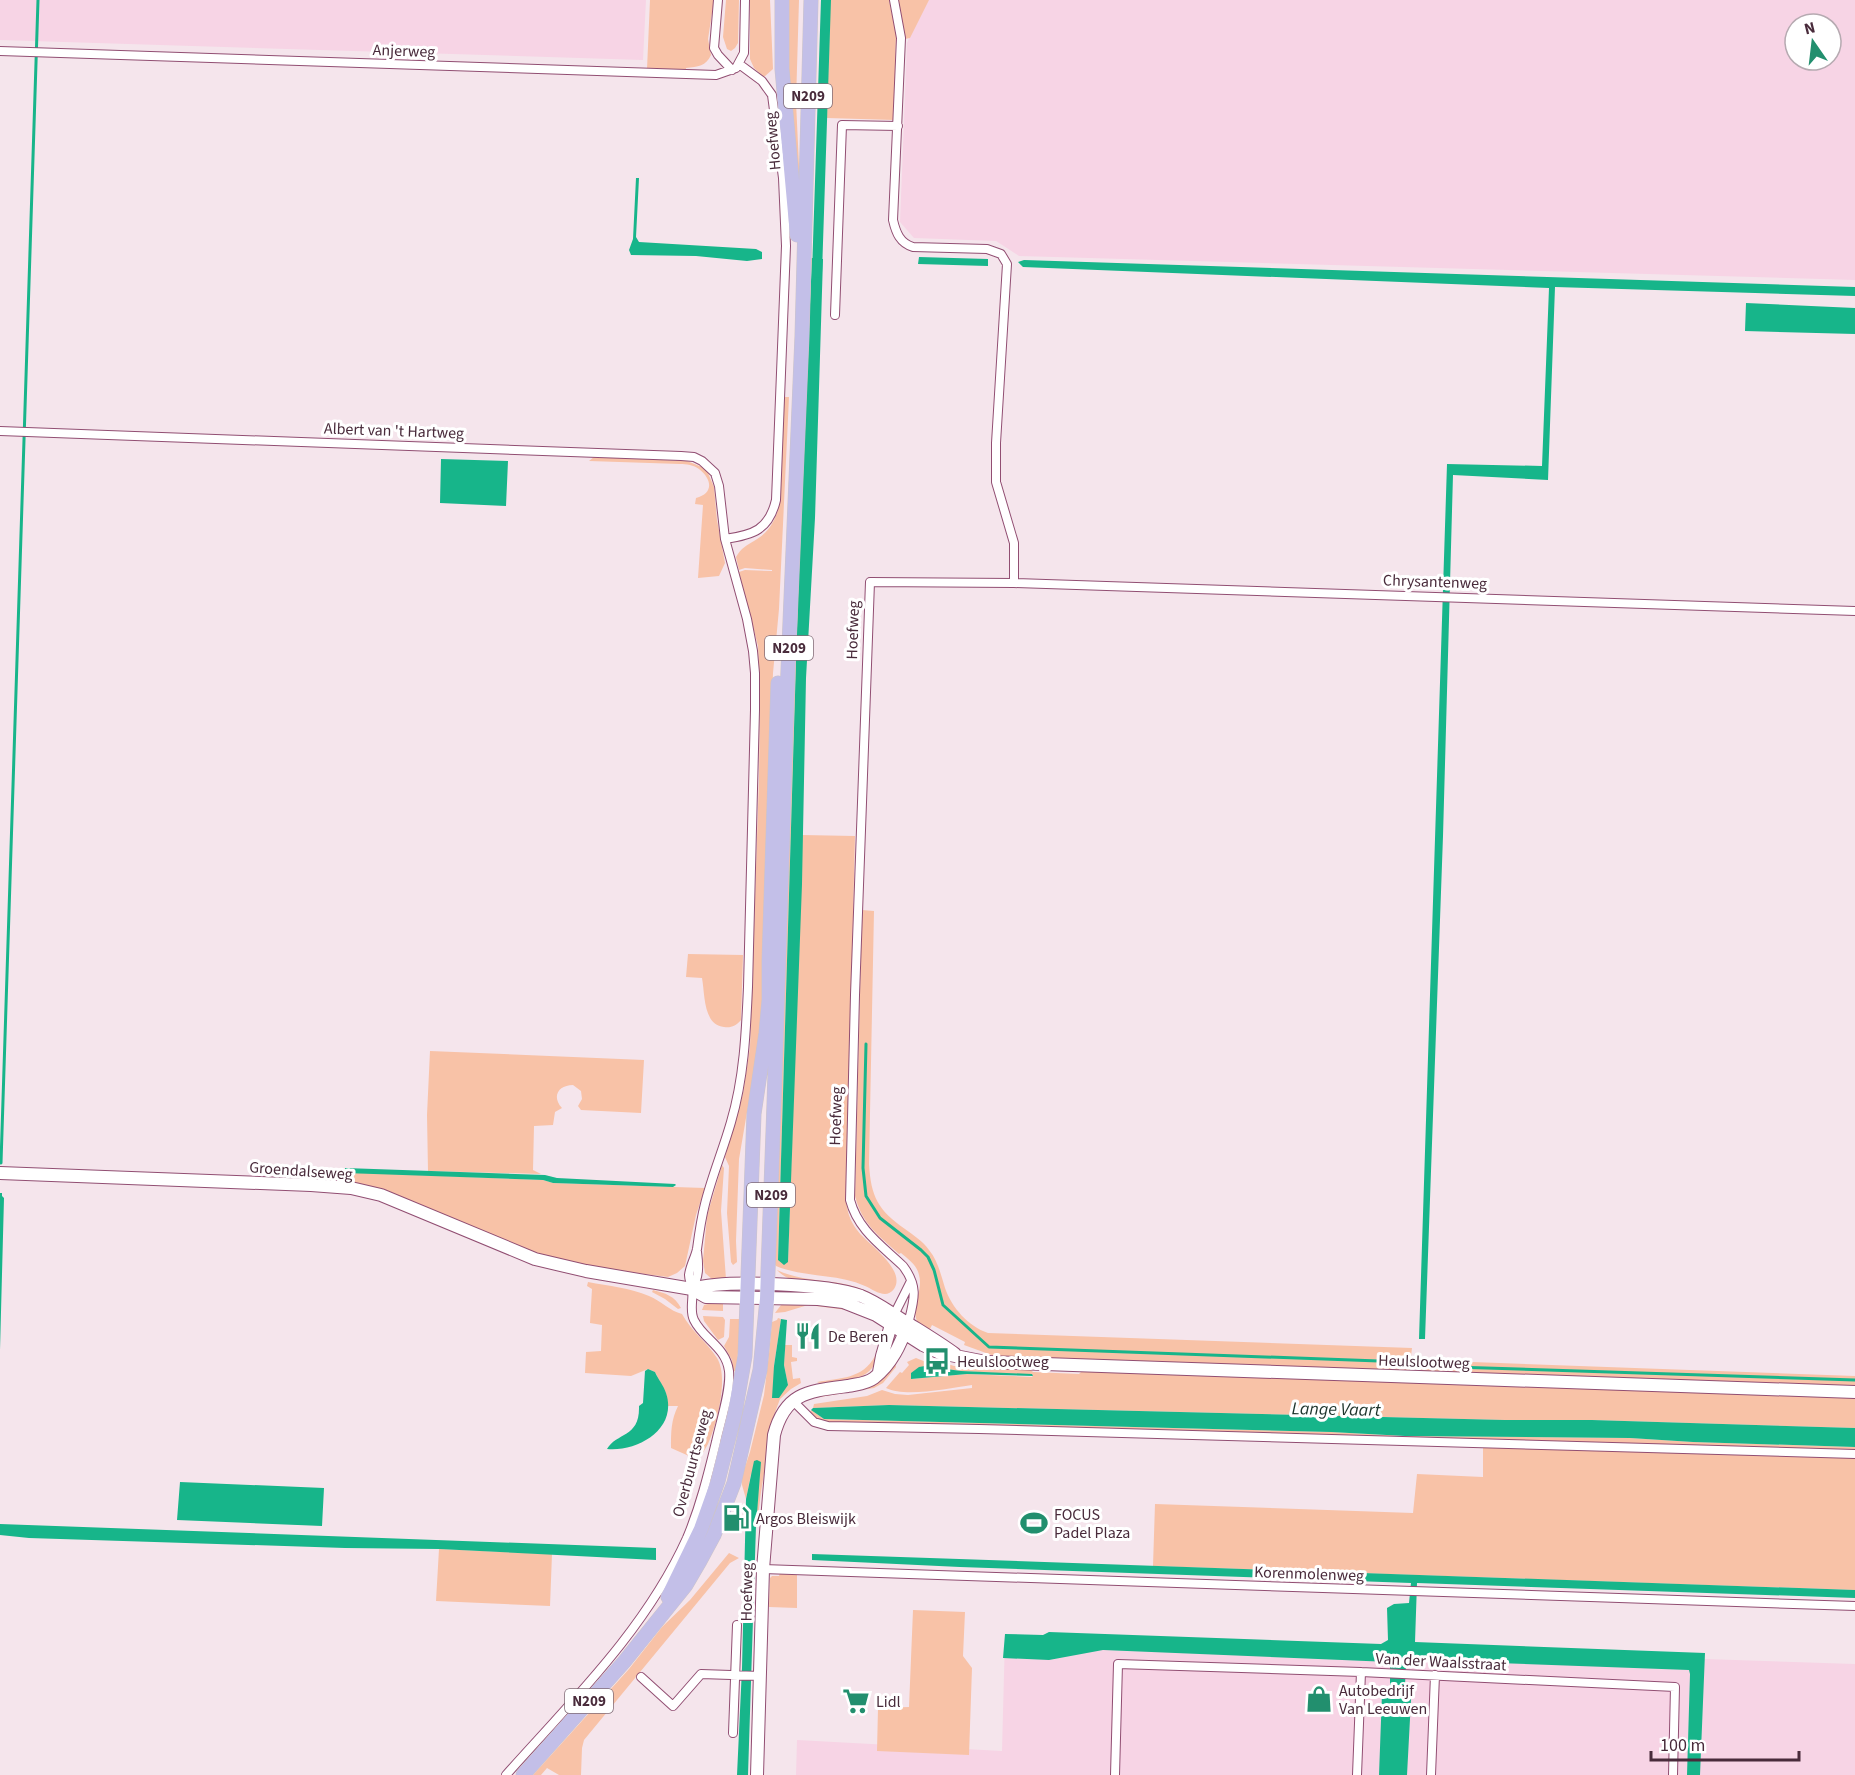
<svg xmlns="http://www.w3.org/2000/svg" width="1855" height="1775" font-family="'Source Sans 3',sans-serif">
<rect width="100%" height="100%" fill="#f5e5ec"/>
<path fill="#f7d4e5" fill-rule="evenodd" d="M0 0H646L643 60 0 40Z
M926 0H1855V280L1019 256 996 241 914 238 900 222 907 43ZM1795 24H1831V60H1795Z
M1005 1636 1855 1664V1775H796L797 1740 1002 1751Z"/>
<path fill="#f8c2a7" fill-rule="evenodd" d="M650 0H714L708 39 711 55C706 66 698 67 686 68V70L647 69Z
M726 0H739L738 43 735 48 731 51 727 49 723 37Z
M750 0H770L773 69 764 77 754 68 750 59Z
M786 0H799L796 102 801 207C795 138 786 69 786 0Z
M830 0H889L896 34 894 120 827 118Z
M898 0H929L910 38 905 39Z
M808 257 812 258 811 274 799 562 778 1260 788 1262 802 835 855 836 846 1200C847 1211 850 1221 857 1230 866 1243 907 1269 894 1289 886 1300 874 1290 865 1286 836 1273 805 1278 776 1266L773 1261Z
M784 397H789L779 609 773 673 762 1002 759 1042 739 1159 736 1241 737 1262 733 1265 731 1262 727 1213 729 1166 725 1157 743 1094 750 1047 759 778 760 699 758 646 739 572 745 570 772 571V570L745 568 739 570 736 557C741 548 747 545 754 541 770 532 777 518 780 501Z
M594 457 687 461 702 467 708 473 714 487 717 520 725 563 719 576 698 578 703 505 695 504 696 498C713 494 713 480 699 469 694 465 686 464 680 464L589 461Z
M862 910 874 911 869 1164C871 1197 878 1210 905 1229 913 1235 923 1241 929 1250 938 1261 941 1275 945 1288 952 1308 968 1326 988 1333L1412 1348 1409 1372 997 1357 964 1345 965 1342 932 1325 929 1331 919 1325C908 1307 924 1293 919 1275 917 1265 908 1259 901 1253L899 1254C878 1235 862 1224 855 1196Z
M688 954 743 955 741 1020C736 1026 731 1028 724 1027 703 1025 705 994 702 978L686 977Z
M430 1051 644 1060 641 1113 581 1110 578 1106 582 1099 581 1091 573 1085C559 1085 551 1096 562 1108L555 1112 553 1125 534 1126 533 1170 541 1174 428 1171 427 1115Z
M722 1165 724 1168 721 1211 726 1279 713 1280 705 1273 703 1261 707 1216Z
M342 1169 345 1170V1172L543 1180 553 1183 705 1188 696 1215 685 1266 677 1273 668 1277 598 1268 545 1257 344 1182 342 1179Z
M777 1270C810 1286 849 1275 882 1300 867 1294 852 1287 836 1284 816 1280 791 1286 777 1270Z
M588 1282C609 1286 630 1288 649 1296 661 1301 670 1311 682 1314 691 1331 707 1342 717 1358 729 1377 717 1424 708 1444 705 1450 701 1455 698 1460L671 1448C671 1432 671 1420 678 1406H668L666 1393 655 1372 648 1369 631 1376 585 1373 586 1352 601 1351 602 1325 590 1323 592 1289 587 1286Z
M653 1290C665 1293 675 1296 681 1308L678 1309 665 1299 652 1292Z
M793 1302 850 1308 847 1310 808 1305 785 1312 775 1313 781 1305Z
M712 1303 723 1304V1311L702 1310 704 1305Z
M703 1316 723 1317 725 1320 724 1337 718 1340 704 1321Z
M778 1318 781 1319 774 1366 788 1385 784 1365 785 1345H792V1357L797 1358V1361L791 1362 793 1379 800 1378 801 1383 791 1389 780 1399 773 1418 761 1492 758 1517 756 1516 758 1495 751 1474 746 1499 742 1485V1476L750 1452 764 1395 769 1354 772 1322 777 1320Z
M730 1319H739L741 1326 736 1371H733L732 1360 724 1346 729 1337Z
M875 1356H877C873 1382 841 1381 821 1384L817 1382C840 1378 863 1379 875 1356Z
M916 1358 931 1364 932 1362 943 1365 945 1363 954 1366 1029 1368 1033 1372 1079 1374 1083 1370 1855 1397V1428L1592 1420H1505L889 1405 813 1408 814 1404 867 1396 882 1390 895 1394 908 1395 972 1388V1385C949 1388 906 1398 886 1388L900 1372 902 1373 909 1365 907 1362ZM925 1366 961 1371 1033 1375 1032 1377 967 1374 911 1379Z
M1418 1360 1855 1376V1387L1422 1372Z
M895 1363 896 1367 883 1383 874 1388 814 1398C850 1386 873 1400 895 1363Z
M811 1410 824 1419 1331 1432 1405 1436 1630 1438 1693 1442 1855 1447V1452L828 1424 816 1419 810 1412Z
M1483 1446 1855 1456V1590L1153 1566 1155 1504 1413 1513 1417 1474 1483 1477Z
M439 1549 552 1554 550 1606 436 1601Z
M729 1553 739 1558 730 1563 584 1740 582 1748 581 1775H559L547 1768 541 1775H533L629 1669 662 1627 690 1600Z
M780 1573 797 1574V1608L769 1607 770 1578 772 1576H779Z
M913 1610 965 1612 963 1656 972 1668 969 1755 877 1751 878 1708 909 1707Z"/>
<path fill="#17b58a" d="M636 178H639L636 237 639 242 756 249 762 252V259L747 261 696 256 631 255 629 250 633 239Z
M919 257 988 259V266L918 264Z
M812 258 823 259 815 518 806 678 802 884 788 1262 784 1265 778 1260 799 562Z
M1024 260 1855 287V296L1555 287 1548 480 1453 475 1443 836 1425 1339H1419L1447 464 1542 466 1549 288 1023 267 1018 262Z
M1746 303 1855 308V334L1745 331Z
M441 459 508 461 506 506 440 503Z
M345 1168 545 1175 557 1178 675 1184 676 1185 673 1187 553 1183 543 1180 345 1173Z
M0 1193H2V1196L4 1198 0 1350Z
M781 1319 787 1320 784 1365 788 1385 779 1398H772L774 1366Z
M925 1366 961 1371 1032 1374 1033 1376 967 1374 911 1379V1373L919 1367Z
M648 1369 655 1372C658 1379 664 1386 666 1393 678 1429 638 1452 607 1449 617 1432 640 1438 639 1406L643 1403 645 1371Z
M889 1405 1505 1420H1592L1855 1428V1447L1693 1442 1630 1438 1405 1436 1331 1432 824 1419 811 1410 813 1408Z
M757 1460 761 1462 756 1526 748 1775H737L742 1668 746 1499 754 1461Z
M180 1482 324 1488 322 1526 177 1520Z
M0 1524 656 1548V1560L439 1549 345 1548 29 1538 0 1535Z
M812 1554 1855 1590V1598L1417 1583 1415 1642 1705 1653 1700 1775H1687L1690 1674 1689 1670 1412 1660 1406 1663 1405 1685 1411 1700 1407 1775H1379L1382 1693 1390 1687V1662L1103 1650 1049 1660 1003 1658 1005 1634 1043 1635 1049 1632 1381 1644 1388 1640 1387 1608 1394 1604 1409 1603 1411 1583 960 1567 812 1560Z"/>
<g fill="none" stroke-linecap="round" stroke-linejoin="round">
<path stroke="#17b58a" stroke-width="3" d="M866 1044 863 1168 866 1196 880 1218 921 1250 928 1257 934 1270 943 1305 989 1347 1406 1362
M1 1163 38 0
M1422 1366 1855 1380"/>
<path stroke="#17b58a" stroke-width="10" d="M817 273 826 0"/>
<defs>
<path id="street" d="M718 0 714 48 718 55 732 70
M894 0 901 38 893 220C896 233 900 243 913 247L987 249 1001 254 1007 264 996 443V482L1014 543V583L870 582 855 995 850 1200C858 1230 881 1245 903 1266 919 1287 914 1300 908 1324
M0 51 716 75 736 68 744 53 745 0
M835 315 842 125 898 126
M0 431 681 456 694 457 702 461 715 473 719 486 725 539 747 619 753 651 755 673V710L748 987C746 1033 744 1078 731 1122 723 1150 712 1176 705 1204 701 1219 699 1234 697 1249 695 1258 690 1266 689 1275 689 1280 691 1283 692 1288 694 1298 689 1310 694 1320 703 1339 726 1347 729 1371 731 1390 720 1423 716 1442 708 1475 700 1507 687 1538 646 1629 572 1701 506 1775
M725 539C753 535 769 530 776 500L786 246 783 178 772 95 762 81 739 64
M1014 583 1855 611
M692 1289C699 1277 699 1267 697 1252
M894 1315 911 1281
M793 1401 814 1422 828 1426 979 1429 1855 1454
M763 1569 1855 1606
M641 1677 673 1706 701 1674 761 1676
M733 1733 737 1625
M1115 1775 1118 1664 1361 1672 1675 1687 1673 1775
M1357 1775 1361 1672
M1431 1775 1435 1675"/>
<path id="secondary" d="M0 1173 311 1185 351 1188 381 1195 535 1259 586 1271 692 1289 706 1297 818 1299 843 1302 876 1315 923 1345 940 1353 986 1362 1855 1392
M692 1289C726 1279 828 1284 861 1296 879 1303 893 1315 909 1324 925 1334 940 1343 955 1354
M879 1372 882 1356 893 1318
M757 1775 763 1569 774 1435C785 1392 809 1391 848 1386 857 1384 866 1384 874 1378 892 1364 900 1345 908 1324"/>
<path id="primary" d="M782 0V69L797 235
M668 1597 701 1529 718 1481 735 1413 745 1356 754 1114 766 1033 769 1000V961L778 683
M523 1775 624 1662 686 1585 700 1561 714 1535 734 1483 760 1370 767 1299 774 1104 788 670 802 336 811 0"/>
</defs>
<use href="#street" stroke="#914e72" stroke-width="10"/>
<use href="#secondary" stroke="#914e72" stroke-width="14"/>
<use href="#primary" stroke="#ccc4c8" stroke-width="15"/>
<use href="#street" stroke="#fff" stroke-width="8"/>
<use href="#secondary" stroke="#fff" stroke-width="12"/>
<use href="#primary" stroke="#c3bfe8" stroke-width="14"/>
</g>
<defs>
<symbol id="restaurant-bare" viewBox="-9 -9 18 18"><path d="M-5-6h1v4h1v-4h1v4h1v-4h1v5L-1.5 .5V6h-2V.5L-5-1ZM5-6V6H3V1.5H1.5Q1.5-4 5-6Z" fill="#228f6e" stroke="#fff" stroke-width="2.5" paint-order="stroke"/></symbol>
<symbol id="bus-bare" viewBox="-9 -9 18 18"><path d="M-5-6H5V4H4V6H2V4H-2V6H-4V4H-5ZM-3.5-4V0h7V-4ZM-3.5 1.2v1.5H-2V1.2ZM2 1.2v1.5H3.5V1.2Z" fill="#228f6e" stroke="#fff" stroke-width="2.5" paint-order="stroke"/></symbol>
<symbol id="fuel-bare" viewBox="-9 -9 18 18"><path d="M-5.5-6h7V0h2V4h1.3V-2.5L3-4.5l.8-.8L6-3V5H2.5V1h-1V6h-7ZM-4.2-4.7v3.2H.2V-4.7Z" fill="#228f6e" stroke="#fff" stroke-width="2.5" paint-order="stroke"/></symbol>
<symbol id="stadium-bare" viewBox="-9 -9 18 18"><path d="M0-5a6.5 5 0 1 0 0 10a6.5 5 0 1 0 0-10ZM-3.5-1.8h7v3.6h-7Z" fill="#228f6e" stroke="#fff" stroke-width="2.5" paint-order="stroke"/></symbol>
<symbol id="shop-bare" viewBox="-9 -9 18 18"><path d="M-5-2.5h2.3a2.7 3.5 0 0 1 5.4 0H5L5.5 6h-11ZM-1.5-2.5h3a1.5 2.3 0 0 0-3 0Z" fill="#228f6e" stroke="#fff" stroke-width="2.5" paint-order="stroke"/></symbol>
<symbol id="supermarket-bare" viewBox="-9 -9 18 18"><path d="M-6-5.5h2.5l.6 2H6L4.5 2H-2.5L-4.4-4H-6ZM-1.5 3.2a1.3 1.3 0 1 0 .1 0ZM3 3.2a1.3 1.3 0 1 0 .1 0Z" fill="#228f6e" stroke="#fff" stroke-width="2.5" paint-order="stroke"/></symbol>
</defs>
<g fill-rule="evenodd">
<use href="#restaurant-bare" x="789" y="1317" width="38" height="38"/>
<use href="#bus-bare" x="918" y="1342" width="38" height="38"/>
<use href="#fuel-bare" x="717" y="1499" width="38" height="38"/>
<use href="#stadium-bare" x="1015" y="1504" width="38" height="38"/>
<use href="#shop-bare" x="1300" y="1680" width="38" height="38"/>
<use href="#supermarket-bare" x="837" y="1682" width="38" height="38"/>
</g>
<g text-anchor="middle" stroke-width="6" stroke-linejoin="round" paint-order="stroke">
<g fill="#fff" stroke="#806b76" stroke-width="1.5">
<rect x="784" y="84" width="48" height="24" rx="4.5"/>
<rect x="765" y="636" width="48" height="24" rx="4.5"/>
<rect x="747" y="1183" width="48" height="24" rx="4.5"/>
<rect x="565" y="1689" width="48" height="24" rx="4.5"/>
</g>
<g font-size="15" font-weight="bold" fill="#492b3b">
<text x="808" y="101">N209</text>
<text x="789" y="653">N209</text>
<text x="771" y="1200">N209</text>
<text x="589" y="1706">N209</text>
</g>
<g font-size="16" fill="#492b3b" stroke="#fff">
<text transform="translate(404 50) rotate(2)" y="6">Anjerweg</text>
<text transform="translate(772 141) rotate(-95)" y="6">Hoefweg</text>
<text transform="translate(394 430) rotate(2)" y="6">Albert van 't Hartweg</text>
<text transform="translate(1435 581) rotate(2)" y="6">Chrysantenweg</text>
<text transform="translate(852 630) rotate(-88)" y="6">Hoefweg</text>
<text transform="translate(835 1116) rotate(-88)" y="6">Hoefweg</text>
<text transform="translate(301 1170) rotate(4)" y="6">Groendalseweg</text>
<text transform="translate(1424 1361) rotate(2)" y="6">Heulslootweg</text>
<text transform="translate(691 1463) rotate(-75)" y="6">Overbuurtseweg</text>
<text transform="translate(1309 1573) rotate(2)" y="6">Korenmolenweg</text>
<text transform="translate(746 1592) rotate(-89)" y="6">Hoefweg</text>
<text transform="translate(1441 1661) rotate(3)" y="6">Van der Waalsstraat</text>
</g>
<g font-size="16" fill="#492b3b" stroke="#fff" text-anchor="start">
<text x="828" y="1342">De Beren</text>
<text x="957" y="1367">Heulslootweg</text>
<text x="1054" y="1520">FOCUS<tspan x="1054" dy="18">Padel Plaza</tspan></text>
<text x="756" y="1524">Argos Bleiswijk</text>
<text x="1339" y="1696">Autobedrijf<tspan x="1339" dy="18">Van Leeuwen</tspan></text>
<text x="876" y="1707">Lidl</text>
</g>
<g font-size="18" font-style="italic" fill="#1e342c" stroke="#fff">
<text transform="translate(1336 1409) rotate(1)" y="6">Lange Vaart</text>
</g>
</g>
<g transform="translate(1813 42) rotate(346)"><circle r="28" fill="#ffffff" stroke="#b6aab1" stroke-width="1.5"/>
<path d="M0-4.5L10 22L0 15L-10 22Z" fill="#228f6e"/>
<text y="-9" font-size="16" font-weight="bold" text-anchor="middle" fill="#492b3b">N</text>
</g>
<path d="M1651 1751v9h148v-9" fill="none" stroke="#492b3b" stroke-width="3"/>
<text x="1660" y="1751" font-size="18" fill="#492b3b" stroke="#ffffff" stroke-width="4.5" paint-order="stroke">100 m</text>
</svg>
